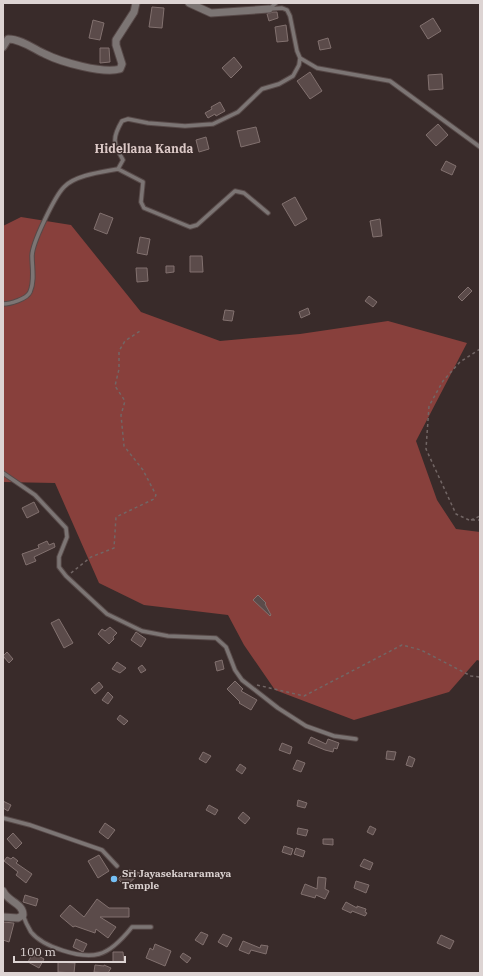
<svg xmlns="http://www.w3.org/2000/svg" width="483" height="976" font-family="'IBM Plex Serif',serif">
<rect width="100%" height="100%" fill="#392b2a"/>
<path fill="#88403c" d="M21 217 71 225 141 312 220 341 300 334 388 321 467 343 416 441 437 500 456 529 480 532V661L477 660 449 692 354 720 275 690 244 645 228 615 144 605 99 583 55 483 3 482V226Z"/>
<path fill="#5b4b4a" stroke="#82716f" d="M152 7 164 8 162 28 149 27Z
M273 12H277L278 18 269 21 267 14Z
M433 18 441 31 428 39 420 26Z
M93 20 104 23 100 40 89 38Z
M286 25 288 41 277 42 275 27Z
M328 38 331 48 320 50 318 41Z
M100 48H109L110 62 100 63Z
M234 57 242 67 231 78 222 68Z
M310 72 322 91 310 99 297 81Z
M442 74 443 89 429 90 428 75Z
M220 102 225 111 216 116 215 114 208 118 205 113 212 109 211 107Z
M438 124 448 135 436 146 426 135Z
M256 127 260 142 241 147 237 131Z
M206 137 209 149 199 152 196 140Z
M446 161 456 166 452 175 441 170Z
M295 197 307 219 295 226 282 204Z
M100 213 113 218 107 234 94 229Z
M380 219 382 236 373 237 370 221Z
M140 237 150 239 147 255 137 253Z
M190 256H202L203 272H190Z
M166 266H174V272L166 273Z
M136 268H147L148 281 137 282Z
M468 287 472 291 462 301 458 297Z
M369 296 377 302 373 307 365 301Z
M308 308 310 314 301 318 299 312Z
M225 310 234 311 232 321 223 320Z
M34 502 39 512 27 518 22 508Z
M47 541 49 545 54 543 55 547 34 557 36 561 26 565 22 554 39 548 38 545Z
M258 595 266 603 265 604 271 615 270 616 253 600Z
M59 619 73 643 64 648 51 623Z
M110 627 117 633 113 637 114 639 109 644 98 634 102 629 105 631Z
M136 632 146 639 141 647 131 640Z
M7 652 13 659 9 663 3 656Z
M222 660 224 669 217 671 215 662Z
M117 662 126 668 120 673 112 669Z
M142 665 146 670 141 673 138 668Z
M235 681 243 689 241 691 257 700 251 710 239 703 240 702 227 689Z
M99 682 103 687 95 694 91 689Z
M108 692 113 697 108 704 102 700Z
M120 715 128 721 124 725 117 719Z
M311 737 326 744 328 739 339 743 337 749 334 748 333 752 325 750 308 743Z
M282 743 292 747 290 754 279 750Z
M387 751 396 752 394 760 386 759Z
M203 752 211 756 206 763 199 759Z
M409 756 415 759 412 767 406 765Z
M297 760 305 763 301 772 293 769Z
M240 764 246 768 242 774 236 770Z
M298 800 307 803 305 808 297 806Z
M3 801 11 805 8 811 3 808Z
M209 805 218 810 215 815 206 810Z
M243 812 250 818 245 824 238 818Z
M105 823 115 830 108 839 99 832Z
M370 826 376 829 373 835 367 832Z
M298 828 308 830 306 836 297 834Z
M13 833 22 843 16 849 7 839Z
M323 839H333V845L323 844Z
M284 846 293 849 291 855 282 852Z
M296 848 305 851 303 857 294 854Z
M99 855 109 871 98 878 88 861Z
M7 857 11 859 13 857 18 861 16 863 32 874 26 883 16 875 18 872 4 861Z
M364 859 373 863 370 870 360 866Z
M129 870 140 873 124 888 125 886 118 879 123 874 127 878Z
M318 877 326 878 325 889 329 891 325 899 316 895 315 898 301 894 305 884 317 889Z
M356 881 369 885 366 893 354 888Z
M25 895 38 899 36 906 23 902Z
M97 899 109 908H129V917H100L116 927 108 938 96 929 95 933 75 926 73 927 60 916 70 905 84 917Z
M346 902 357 908V906L366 909 365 912 367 913 365 916 352 911 351 913 342 909Z
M3 922 14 923 9 942 3 940Z
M201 932 208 935 203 945 195 940Z
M223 934 232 938 227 947 218 942Z
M441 935 454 941 450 949 437 943Z
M76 939 87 944 83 952 73 947Z
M243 941 260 948 261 945 268 946 266 954 251 950 249 954 239 950Z
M155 944 171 951 165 966 146 958 150 948 153 950Z
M113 952H123L124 962H113Z
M33 953 44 959 39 968 28 962Z
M183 953 191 958 187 963 180 957Z
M58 962 75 963 74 973 58 972Z
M95 965 104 966V965L111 968 108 973 94 972Z"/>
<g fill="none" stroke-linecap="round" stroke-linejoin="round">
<defs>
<path id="lane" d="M269 9 282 8 287 10 290 16 297 51 300 58 317 68 390 81 480 147
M269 9 276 3
M118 169 143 182 141 202 144 208 190 227 197 225 235 191 244 193 268 213
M3 304C10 304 27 299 30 292 35 281 32 267 32 256 32 243 55 196 64 187 75 175 102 172 118 169L123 160C113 143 112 138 122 121L128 119 148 123 185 126 213 124 238 112 262 89 279 84 293 76 299 65 300 58
M3 473 35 495 66 528 67 537 59 557V567L66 576 107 614 142 631 168 636 216 638 226 647 235 670 242 680 278 708 306 726 334 736 356 739
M3 818 30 825 102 850 117 866
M23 915C25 921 28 927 31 932 43 947 81 959 99 954 111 951 124 937 132 927H151"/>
<path id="street" d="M189 3 211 13 269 9
M3 47 8 39C21 39 34 49 45 54 61 62 103 74 120 69L122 64 116 45V40L134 12 136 3
M3 891C8 902 23 903 23 915L18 918 3 917"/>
</defs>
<use href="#lane" stroke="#574948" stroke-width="5.5"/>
<use href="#street" stroke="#574948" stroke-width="9"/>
<path stroke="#726665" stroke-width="1.5" stroke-dasharray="3 3" stroke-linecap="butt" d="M480 349 460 362 443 381 429 406 426 449 456 514 469 520H480
M471 520 480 516
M71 573 91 557 114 548 116 517 154 499 156 495 143 470 124 446 121 415 125 401 115 386 119 369V351L125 341 140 331
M257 685 304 696 402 645 421 650 471 676 480 677"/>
<use href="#lane" stroke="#7c7574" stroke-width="3.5"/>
<use href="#street" stroke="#7c7574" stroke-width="7"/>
</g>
<circle fill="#75c0f6" stroke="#392b2a" stroke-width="1.5" cx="114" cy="879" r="4"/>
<g text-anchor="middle" stroke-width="3" stroke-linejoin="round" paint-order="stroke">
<g font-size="10" font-weight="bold" fill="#ddd4d3" stroke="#392b2a" text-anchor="start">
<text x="122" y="877">Sri Jayasekararamaya<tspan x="122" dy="12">Temple</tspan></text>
</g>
<g font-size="12" font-weight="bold" fill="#dcc9c7" stroke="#392b2a">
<text x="144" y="153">Hidellana Kanda</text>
</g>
</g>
<rect width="483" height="976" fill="none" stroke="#ddd4d3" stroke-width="8"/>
<path d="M14 956v6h111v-6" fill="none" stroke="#ddd4d3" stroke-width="2"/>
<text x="20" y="956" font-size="12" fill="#ddd4d3" stroke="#392b2a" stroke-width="3" paint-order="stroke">100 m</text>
</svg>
